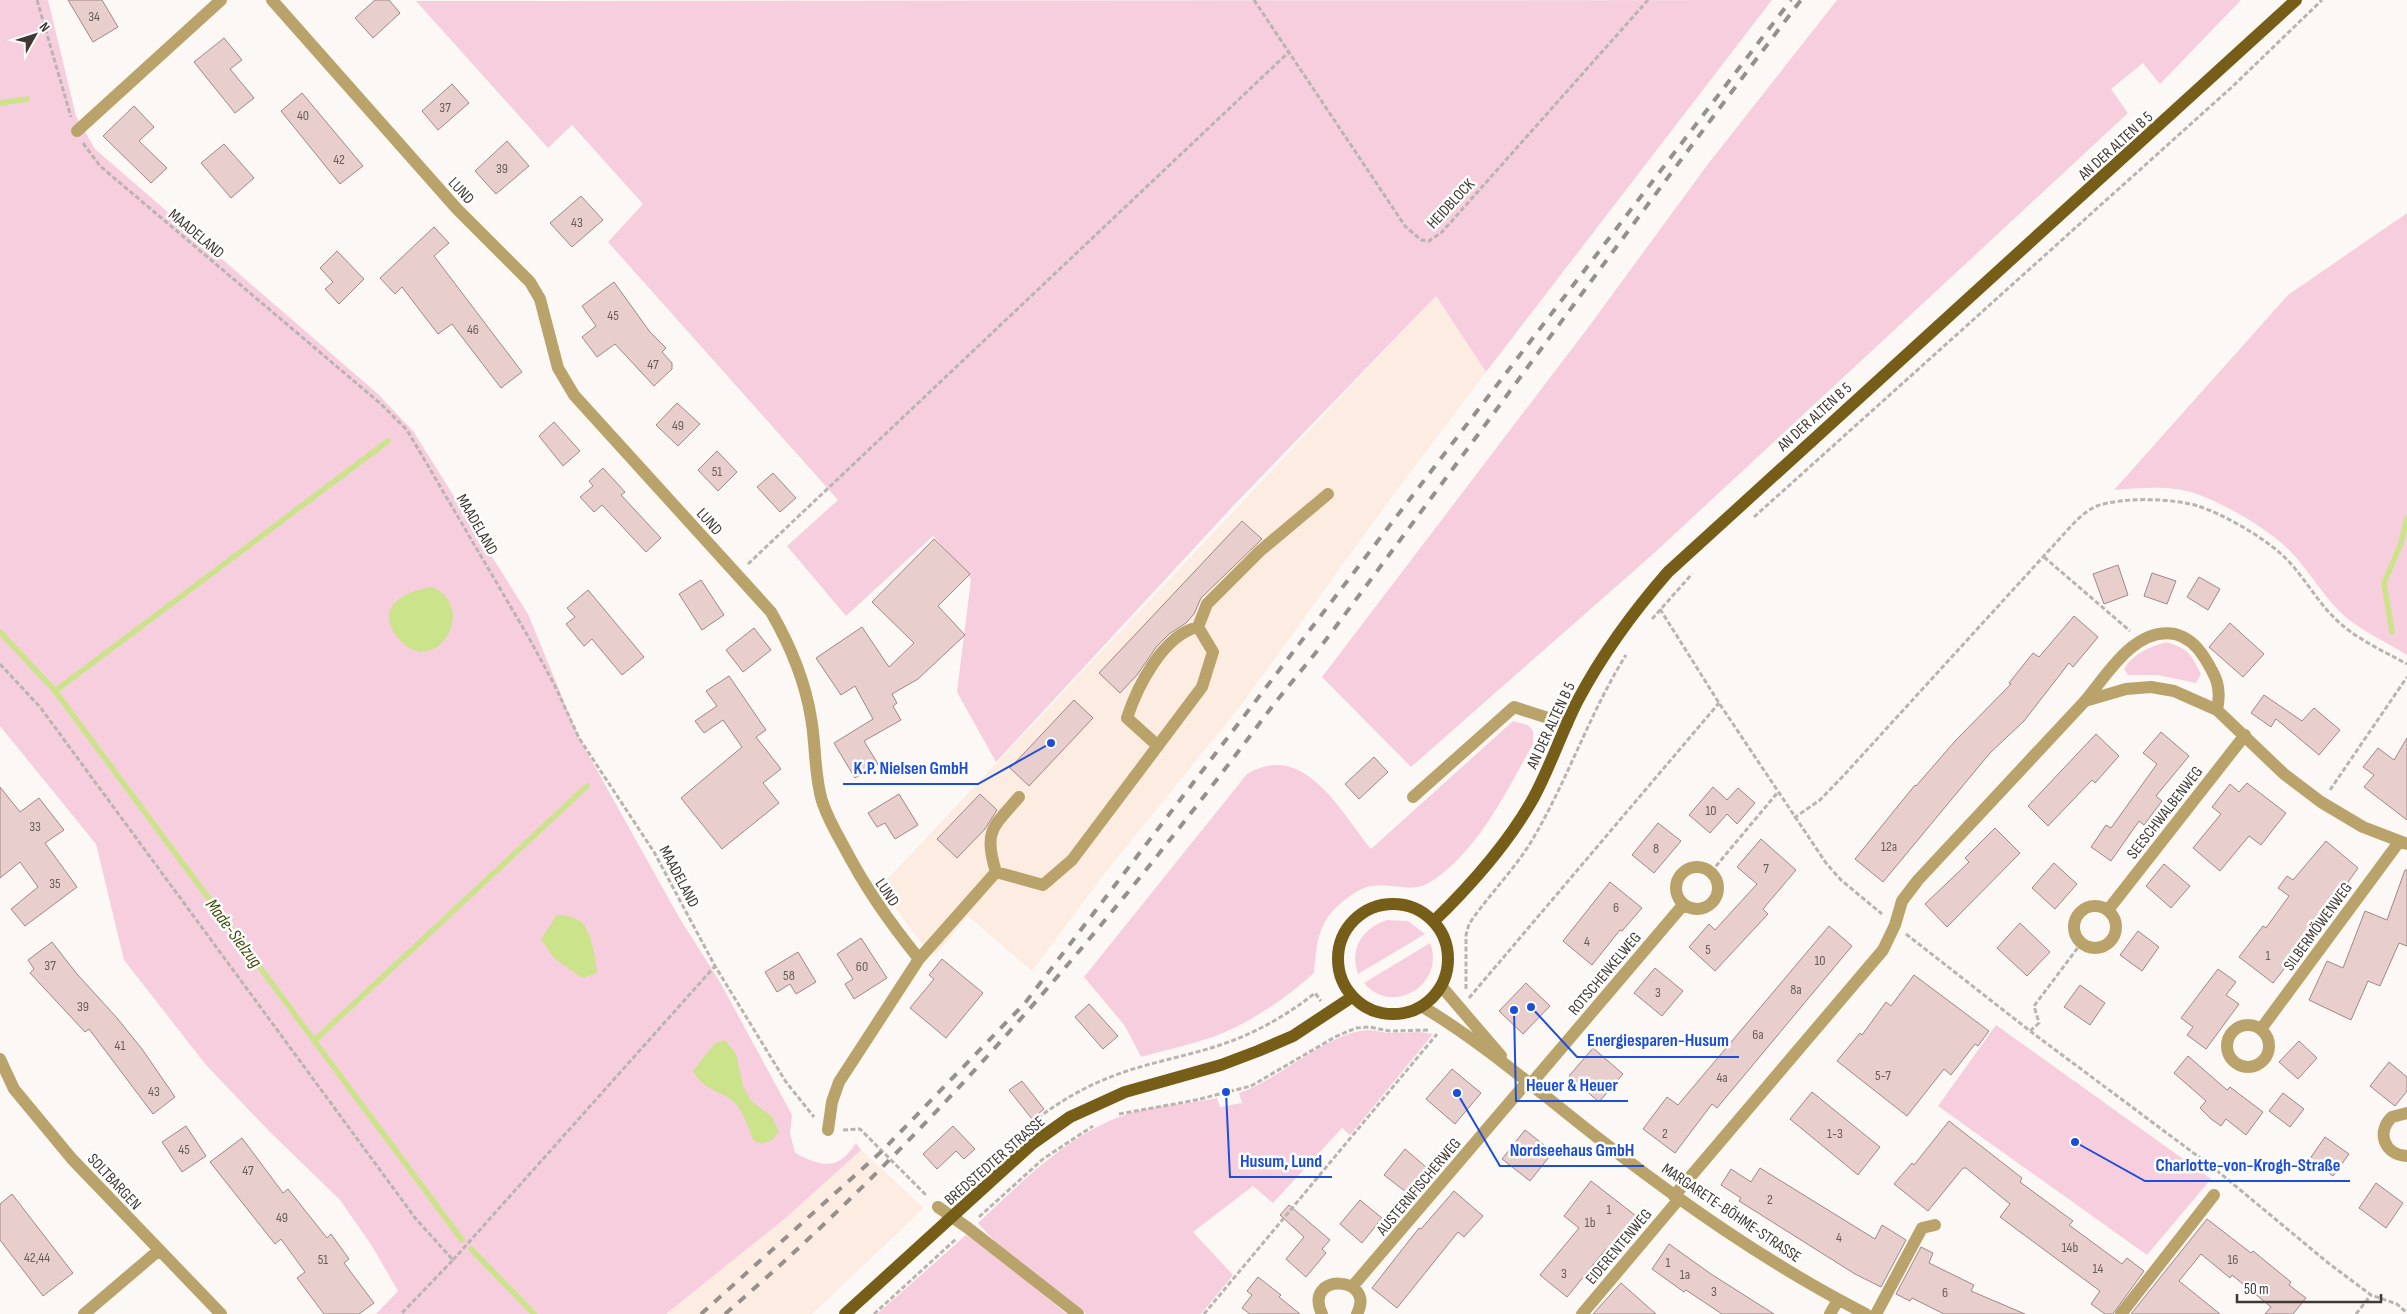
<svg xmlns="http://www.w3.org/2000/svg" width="2407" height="1314" font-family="'Sofia Sans Condensed',sans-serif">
<rect width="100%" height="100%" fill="#fcf8f5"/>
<path fill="#fcece1" d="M1436 296 1486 372 1393 495 1241 705 1104 874 1032 971 968 916 936 954 922 944 880 887Z
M861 1150 924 1208 812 1314H666L788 1216Z"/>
<path fill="#f7cede" d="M0 0H48L76 116 95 149 378 394 413 431 528 614 579 738 680 919 720 982 792 1115 790 1133 795 1153C822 1167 838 1171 856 1143L861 1150 788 1216 666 1314H376L398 1291 372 1246 340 1200 268 1130 206 1065 124 960 96 844 0 726Z
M1772 0 1486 372 1436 296 1235 504 996 762 957 692 971 579 933 536 846 616 787 546 838 500 608 242 643 204 572 125 548 148 416 1Z
M1837 0H2241L2160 84 2143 63 2111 89 2128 113 1652 555 1411 767 1322 677 1587 329 1708 164Z
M2407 213V655C2388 643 2366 633 2348 619 2326 601 2312 575 2294 555 2271 530 2226 504 2194 493 2169 485 2139 488 2114 490L2288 295Z
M2166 642C2189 649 2190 653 2201 674L2196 683 2158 675H2128L2124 669C2133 654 2149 647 2166 642Z
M1513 721 1528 725 1533 731V744C1506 792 1481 846 1435 879 1412 896 1397 882 1373 886 1362 887 1354 893 1346 899 1318 920 1317 940 1314 973 1285 999 1250 1023 1213 1037 1189 1045 1165 1050 1141 1057L1125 1026 1084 977 1247 774C1304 740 1340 811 1371 849Z
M1387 920 1408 921 1425 934 1358 974C1349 948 1363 928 1387 920Z
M1430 943C1446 984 1392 1017 1364 983Z
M1996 1025 2211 1179 2147 1255 1938 1106Z
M1369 1030 1389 1033 1420 1032 1433 1034 1350 1135 1342 1128 1273 1203 1253 1186 1193 1232 1233 1275 1201 1314H1086L996 1243 978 1223C1021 1183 1063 1139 1119 1117 1149 1105 1185 1105 1217 1098L1220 1107 1242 1103 1239 1093C1280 1079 1330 1031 1369 1030Z
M966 1235 978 1242 1067 1314H877Z"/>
<path fill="#cbe38a" d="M432 587C480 607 435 682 398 638 373 608 404 591 432 587Z
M557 915C566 915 576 917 583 924 592 934 596 961 597 973L582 978 554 958 541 939Z
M725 1040 736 1054 743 1086 751 1101 771 1116 779 1131 773 1139 762 1144 753 1140C749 1128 744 1114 736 1104 725 1091 705 1093 693 1071L714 1044Z"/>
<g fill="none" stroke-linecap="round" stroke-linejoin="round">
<path stroke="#cbe38a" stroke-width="5.5" d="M0 103 27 99
M0 632 55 691 462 1240
M2392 632 2384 583 2401 543 2407 518
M55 691 388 441
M315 1040 587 786
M471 1249 534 1314"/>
</g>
<path fill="#e8cfcd" stroke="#9f8785" d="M68 0H102L118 27 93 42Z
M375 0H389L400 13 373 38 355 18Z
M224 38 242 60 230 69 254 98 235 113 194 62Z
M452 84 469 103 438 130 422 111Z
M302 93 363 166 340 184 281 111Z
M134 106 154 127 139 141 167 168 151 183 103 136Z
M507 141 529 166 496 194 475 171Z
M224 144 254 178 231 198 201 163Z
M581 196 603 220 572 247 550 223Z
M434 227 449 243 434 256 522 372 501 388 452 324 438 334 402 287 395 294 380 278Z
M337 251 364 279 339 304 325 289 333 282 320 268Z
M614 282 650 332 666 348 662 352 672 363V369L654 386 615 344 597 357 582 337 596 326 582 306Z
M677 403 700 424 678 446 656 425Z
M554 422 580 451 563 466 539 436Z
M717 451 737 472 718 491 698 470Z
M603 468 625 492 621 495 661 538 646 552 602 505 594 512 580 497 593 486 589 481Z
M773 473 796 498 780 512 757 487Z
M1242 521 1262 539 1201 598 1194 614 1186 623 1169 634 1157 646 1137 675 1120 693 1099 673Z
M934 539 970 574 938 606 965 635 918 679 892 694 897 703 893 706 901 720 864 741 878 764 855 778 834 743 873 719 855 686 841 695 816 658 862 627 889 667 914 643 872 602Z
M2118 565 2128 595 2104 604 2093 574Z
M2152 573 2176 581 2167 604 2144 596Z
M2199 577 2220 589 2208 610 2187 597Z
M701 580 724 615 702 630 679 594Z
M588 590 644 657 622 675 592 639 584 646 566 624 575 617 567 608Z
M2074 616 2098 637 2073 667 2069 663 2024 721 1990 753 1883 882 1855 859 1915 785 1916 786 1956 740 2011 684 2009 683 2033 653 2039 657Z
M2230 623 2264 654 2243 677 2209 647Z
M754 628 771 650 743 672 726 650Z
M729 676 766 730 756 737 781 769 763 783 779 803 722 849 681 798 742 747 723 720 704 733 695 721 717 706 706 691Z
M2264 695 2302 721 2314 708 2340 730 2319 755 2276 719 2271 727 2251 713Z
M1074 700 1093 718 1029 786 1010 768Z
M2161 732 2189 756 2156 796 2162 801 2144 825 2139 821 2111 861 2091 847 2106 825 2111 828 2157 764 2143 753Z
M2096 734 2119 756 2095 783 2092 780 2048 826 2028 806Z
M2407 738V820L2364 787 2374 775 2363 767 2378 748 2394 760Z
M1374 757 1388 772 1359 799 1345 784Z
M2247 783 2286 813 2261 845 2249 836 2220 871 2193 848 2221 814 2212 807 2230 784 2239 792Z
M0 787 20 812 39 798 64 830 45 843 77 887 25 926 11 909 38 887 20 862 0 878Z
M1713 787 1727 800 1738 788 1755 803 1737 824 1727 814 1710 833 1689 815Z
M899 794 918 825 895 839 885 823 877 827 868 813Z
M980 794 997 810 985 829 957 858 937 839Z
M1658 823 1681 841 1654 873 1632 855Z
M1995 828 2020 853 1947 927 1925 904 1969 862 1965 858Z
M1761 839 1796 870 1763 909 1768 914 1715 971 1689 947 1709 924 1715 930 1757 884 1737 867Z
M2326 841 2358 868 2307 940 2273 983 2239 957 2263 926 2266 928 2289 896 2278 888 2287 876 2293 880Z
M2054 863 2077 884 2055 909 2032 888Z
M2164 864 2190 886 2171 908 2146 886Z
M2405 870H2407V946L2399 943 2380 986 2368 981 2351 1020 2309 1000 2327 961 2343 968 2365 911 2387 920Z
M1610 882 1642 908 1622 931 1620 930 1592 965 1563 941Z
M2020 923 2050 952 2027 976 1997 948Z
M1829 926 1852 946 1717 1108 1712 1104 1675 1153 1643 1129 1667 1097 1678 1105Z
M2138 931 2159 947 2142 971 2120 955Z
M861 938 887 978 854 999 845 984 853 979 837 954Z
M52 942 77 974 117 1018 142 1049 175 1097 153 1114 89 1029 85 1032 30 973 34 969 28 960Z
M798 952 816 982 796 994 790 984 777 992 765 972Z
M942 959 983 993 946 1038 910 1008 934 979 929 975Z
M1655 968 1683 991 1662 1016 1634 993Z
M2218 969 2236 982 2226 995 2239 1004 2206 1049 2187 1035 2193 1027 2181 1018Z
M1914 975 1989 1031 1978 1046 1975 1044 1951 1075 1944 1069 1907 1116 1837 1061 1860 1033 1862 1035 1886 1002 1891 1006Z
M1526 983 1550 1006 1523 1034 1499 1011Z
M2080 985 2105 1003 2090 1025 2064 1007Z
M1089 1004 1118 1036 1103 1049 1075 1017Z
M2299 1041 2317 1058 2298 1079 2279 1062Z
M1593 1048 1623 1074 1599 1102 1569 1076Z
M2188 1056 2227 1090 2230 1087 2263 1112 2246 1135 2226 1119 2221 1126 2211 1119 2200 1108 2206 1101 2174 1073Z
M2389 1062 2407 1077V1091L2395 1106 2370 1086Z
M1452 1069 1481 1093 1455 1124 1426 1099Z
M1022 1081 1044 1109 1032 1119 1009 1090Z
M1812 1092 1880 1147 1858 1175 1790 1119Z
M2283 1093 2304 1109 2290 1127 2269 1111Z
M1949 1121 2022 1178 2020 1182 2073 1221 2069 1225 2122 1264 2127 1258 2144 1271 2113 1314H2105L2091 1304 2100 1291 2000 1217 2010 1204 1966 1168H1963L1928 1211 1894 1184 1912 1163 1914 1165Z
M186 1126 206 1156 182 1172 162 1142Z
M953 1126 975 1149 964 1159 956 1151 937 1169 923 1154Z
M1525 1130 1553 1152 1530 1181 1502 1159Z
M2325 1137 2349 1154 2333 1176 2309 1160Z
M242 1138 283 1193 288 1189 327 1238 331 1234 349 1259 344 1263 374 1303 359 1314H324L297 1278 305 1272 281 1239 275 1244 210 1162Z
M1405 1149 1426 1167 1406 1192 1384 1175Z
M1760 1168 1875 1239 1882 1225 1906 1240 1881 1287 1855 1274 1739 1201 1741 1198 1721 1185 1731 1169 1751 1182Z
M1591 1181 1640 1219 1613 1254 1606 1249 1567 1297 1540 1275 1579 1228 1564 1216Z
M2376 1183 2403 1203 2386 1228 2359 1208Z
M1454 1191 1483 1216 1464 1237 1458 1232 1397 1308 1372 1288 1419 1228 1421 1229Z
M12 1194 73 1273 43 1296 0 1240V1204Z
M1360 1200 1382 1218 1362 1243 1340 1224Z
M1289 1205 1330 1240 1322 1249 1326 1253 1306 1277 1286 1259 1304 1237 1280 1215Z
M2207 1219 2251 1253 2253 1251 2291 1282 2289 1285 2306 1298 2293 1314H2265L2271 1307 2232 1275 2230 1278 2201 1254 2179 1281 2220 1314H2131Z
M1669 1244 1711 1274 1774 1314H1722L1686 1290 1684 1292 1652 1269Z
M1921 1247 1933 1253 1929 1263 1974 1285 1971 1291 2025 1314H1944L1912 1298 1910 1301 1896 1294Z
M1258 1277 1281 1295 1279 1297 1300 1314H1250L1242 1308 1252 1295 1247 1291Z
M1621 1283 1656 1314H1593Z"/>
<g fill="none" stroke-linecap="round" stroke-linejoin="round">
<path stroke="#bab4b0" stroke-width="3" stroke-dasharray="5 2.5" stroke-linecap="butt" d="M37 0 71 117
M1254 0 1405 226 1421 240 1429 241 1442 232 1648 0
M83 143 100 166 381 404 407 430 529 638 555 686 579 738 654 852 715 966 786 1082 814 1117
M1754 517 2233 86 2322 0
M2044 557 2130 631
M748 564 1290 51
M1660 609 1719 703 1826 863 1841 880 1882 914
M1652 619 1692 574
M0 664 40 707 416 1219 453 1260 401 1314
M2330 790 2407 677
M1794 818 1820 800 1845 774 2073 524C2080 517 2087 510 2097 506 2123 497 2171 498 2198 506 2223 514 2261 536 2280 553 2304 574 2317 604 2342 625 2361 641 2385 652 2407 664
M1711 872 1778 792
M1906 934 2030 1031 2215 1169 2327 1262 2371 1295 2397 1304 2407 1313
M1466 989V935L1469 924C1488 896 1513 871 1531 842 1567 782 1589 714 1626 655
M1469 998 1719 703
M2030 1031 2039 1023 2034 1006 2082 942
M1119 1114 1196 1100 1251 1086 1335 1037 1356 1028 1369 1027 1390 1031 1429 1030
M843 1130 860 1129 927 1196
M992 1157C1027 1124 1063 1096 1108 1078 1142 1064 1179 1058 1214 1047 1250 1036 1285 1017 1315 993L1321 1001
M979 1217 1043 1159 1093 1126
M453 1260 715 966
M874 1314 956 1239
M1204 1314 1437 1034
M2356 1314 2371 1295"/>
<path stroke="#baa36b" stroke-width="12" d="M272 0 457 209 530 282 540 299 558 368 574 395 771 612C790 645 805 680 811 718 816 745 814 774 822 801 827 816 835 831 843 845 866 889 888 920 919 959L839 1082 832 1102 828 1130
M77 131 221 0
M2085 701C2107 675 2135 626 2175 634 2187 637 2197 646 2204 657 2216 676 2222 687 2217 710
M1158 746 1127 718C1137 687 1163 635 1198 627
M1413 797 1514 707 1567 724
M1676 888a21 21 0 1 1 42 0a21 21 0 1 1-42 0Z
M996 872C983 831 993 827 1019 797
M2074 927a21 21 0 1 1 42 0a21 21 0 1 1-42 0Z
M2108 910 2245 735
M919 959 996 872 1043 885 1072 860 1202 687 1213 652 1198 627 1207 604 1260 551 1328 494
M1442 987 1501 1056
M1423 1007C1485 1044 1540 1093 1598 1138 1682 1203 1770 1265 1866 1314
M2227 1046a21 21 0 1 1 42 0a21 21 0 1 1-42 0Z
M2261 1029 2399 842
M0 1059 14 1089 72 1159 221 1314
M1530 1085 1683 905
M2407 1113 2392 1117C2376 1132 2384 1155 2407 1156
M1674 1196 1883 950 1895 925 1902 901 1918 880 2085 701 2126 689 2151 687 2174 691 2217 710 2284 774 2321 802 2363 827 2407 844
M938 1207 968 1228 1078 1314
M1352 1287 1527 1082
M84 1314 158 1251
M1322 1314C1302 1272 1377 1275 1357 1314
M1582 1314 1679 1199
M1830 1314 1838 1300
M1876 1314 1922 1228 1935 1225
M2121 1314 2214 1195"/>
<path stroke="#765e18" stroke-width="12" d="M1338 959a55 55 0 1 1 110 0a55 55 0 1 1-110 0Z
M1434 921C1472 884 1508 844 1534 797 1551 765 1562 731 1578 700 1603 653 1633 612 1668 572L2296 0
M845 1314 1032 1144 1070 1117 1125 1092 1221 1065 1258 1051 1293 1036 1352 997"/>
<path stroke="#96908c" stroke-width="4" stroke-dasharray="9 9" stroke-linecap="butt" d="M701 1314 882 1151 1025 1003 1791 0
M725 1314C930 1137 1106 929 1268 712 1290 683 1315 655 1337 625 1492 417 1644 207 1801 0"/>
</g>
<g text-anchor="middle" stroke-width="5" stroke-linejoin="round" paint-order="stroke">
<g font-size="14" fill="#6a5e5a">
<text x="94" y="21">34</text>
<text x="445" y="112">37</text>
<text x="303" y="120">40</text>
<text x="339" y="164">42</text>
<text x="502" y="173">39</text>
<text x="577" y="227">43</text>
<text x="613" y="320">45</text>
<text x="473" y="334">46</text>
<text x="653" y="369">47</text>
<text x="678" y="430">49</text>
<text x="717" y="476">51</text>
<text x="1711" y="815">10</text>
<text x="35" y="831">33</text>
<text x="1889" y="851">12a</text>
<text x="1656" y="853">8</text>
<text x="1766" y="873">7</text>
<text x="55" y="888">35</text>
<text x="1616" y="912">6</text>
<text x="1587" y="946">4</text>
<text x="1708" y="954">5</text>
<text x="2268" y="960">1</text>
<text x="1820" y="965">10</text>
<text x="50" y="970">37</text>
<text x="862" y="971">60</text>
<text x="789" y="980">58</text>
<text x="1796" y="994">8a</text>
<text x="1658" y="997">3</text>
<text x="83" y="1011">39</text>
<text x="1758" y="1039">6a</text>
<text x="120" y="1050">41</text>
<text x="1883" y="1080">5-7</text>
<text x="1722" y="1082">4a</text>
<text x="154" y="1096">43</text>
<text x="1665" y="1138">2</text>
<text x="1835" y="1138">1-3</text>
<text x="184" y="1154">45</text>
<text x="248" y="1175">47</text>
<text x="1770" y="1204">2</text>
<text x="1609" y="1214">1</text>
<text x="282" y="1222">49</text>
<text x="1590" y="1227">1b</text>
<text x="1839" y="1242">4</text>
<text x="2070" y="1252">14b</text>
<text x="37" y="1262">42,44</text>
<text x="323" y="1264">51</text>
<text x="2233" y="1264">16</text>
<text x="1668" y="1267">1</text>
<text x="2098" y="1273">14</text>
<text x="1564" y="1278">3</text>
<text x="1685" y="1279">1a</text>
<text x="1714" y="1296">3</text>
<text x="1945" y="1297">6</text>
</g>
<g font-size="16" fill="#403833" stroke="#fff">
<text transform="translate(2115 145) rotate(-42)" y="6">AN DER ALTEN B 5</text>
<text transform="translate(462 190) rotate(47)" y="6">LUND</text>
<text transform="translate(1450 203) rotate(-47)" y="6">HEIDBLOCK</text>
<text transform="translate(197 233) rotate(40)" y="6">MAADELAND</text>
<text transform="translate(1814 416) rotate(-42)" y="6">AN DER ALTEN B 5</text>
<text transform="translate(710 521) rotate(48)" y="6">LUND</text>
<text transform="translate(478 524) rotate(60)" y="6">MAADELAND</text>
<text transform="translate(1550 725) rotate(-65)" y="6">AN DER ALTEN B 5</text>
<text transform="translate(2164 812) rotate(-52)" y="6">SEESCHWALBENWEG</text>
<text transform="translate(680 876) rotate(62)" y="6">MAADELAND</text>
<text transform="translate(888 892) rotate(56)" y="6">LUND</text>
<text transform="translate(2317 926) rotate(-54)" y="6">SILBERMÖWENWEG</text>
<text transform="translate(1604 973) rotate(-50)" y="6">ROTSCHENKELWEG</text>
<text transform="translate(994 1160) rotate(-41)" y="6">BREDSTEDTER STRASSE</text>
<text transform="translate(115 1181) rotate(47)" y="6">SOLTBARGEN</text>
<text transform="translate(1418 1186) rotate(-50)" y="6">AUSTERNFISCHERWEG</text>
<text transform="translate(1732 1212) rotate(34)" y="6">MARGARETE-BÖHME-STRASSE</text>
<text transform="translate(1618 1246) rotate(-50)" y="6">EIDERENTENWEG</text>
</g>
<g font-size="18" font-style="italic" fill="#3e4c09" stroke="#fff">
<text transform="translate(234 933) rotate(53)" y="6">Made-Sielzug</text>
</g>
</g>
<path fill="none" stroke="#1d4ed8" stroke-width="2" d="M1051 743L978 784H843M1531 1007L1577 1057H1739M1514 1010L1516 1101H1628M1457 1093L1500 1166H1644M1226 1092L1230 1177H1332M2075 1142L2145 1181H2350"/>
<g fill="#1d4ed8" stroke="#fff" stroke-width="2">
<circle cx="1051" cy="743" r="5"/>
<circle cx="1531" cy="1007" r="5"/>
<circle cx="1514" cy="1010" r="5"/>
<circle cx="1457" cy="1093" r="5"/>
<circle cx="1226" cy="1092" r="5"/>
<circle cx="2075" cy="1142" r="5"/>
</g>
<g font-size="18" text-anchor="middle" font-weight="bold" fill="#1d4ed8" stroke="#fff" stroke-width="5" stroke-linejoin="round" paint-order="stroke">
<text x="911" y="774">K.P. Nielsen GmbH</text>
<text x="1658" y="1046">Energiesparen-Husum</text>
<text x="1572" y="1091">Heuer &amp; Heuer</text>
<text x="1572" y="1156">Nordseehaus GmbH</text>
<text x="1281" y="1167">Husum, Lund</text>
<text x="2248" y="1171">Charlotte-von-Krogh-Straße</text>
</g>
<g transform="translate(35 35) rotate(51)" stroke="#ffffff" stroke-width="4" paint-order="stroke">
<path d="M0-4L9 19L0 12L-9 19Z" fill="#403833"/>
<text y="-8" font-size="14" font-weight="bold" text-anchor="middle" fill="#403833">N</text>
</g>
<path d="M2237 1294v8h144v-8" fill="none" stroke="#403833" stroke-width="2.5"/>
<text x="2244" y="1294" font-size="15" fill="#403833" stroke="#ffffff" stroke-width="4" paint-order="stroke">50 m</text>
</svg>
